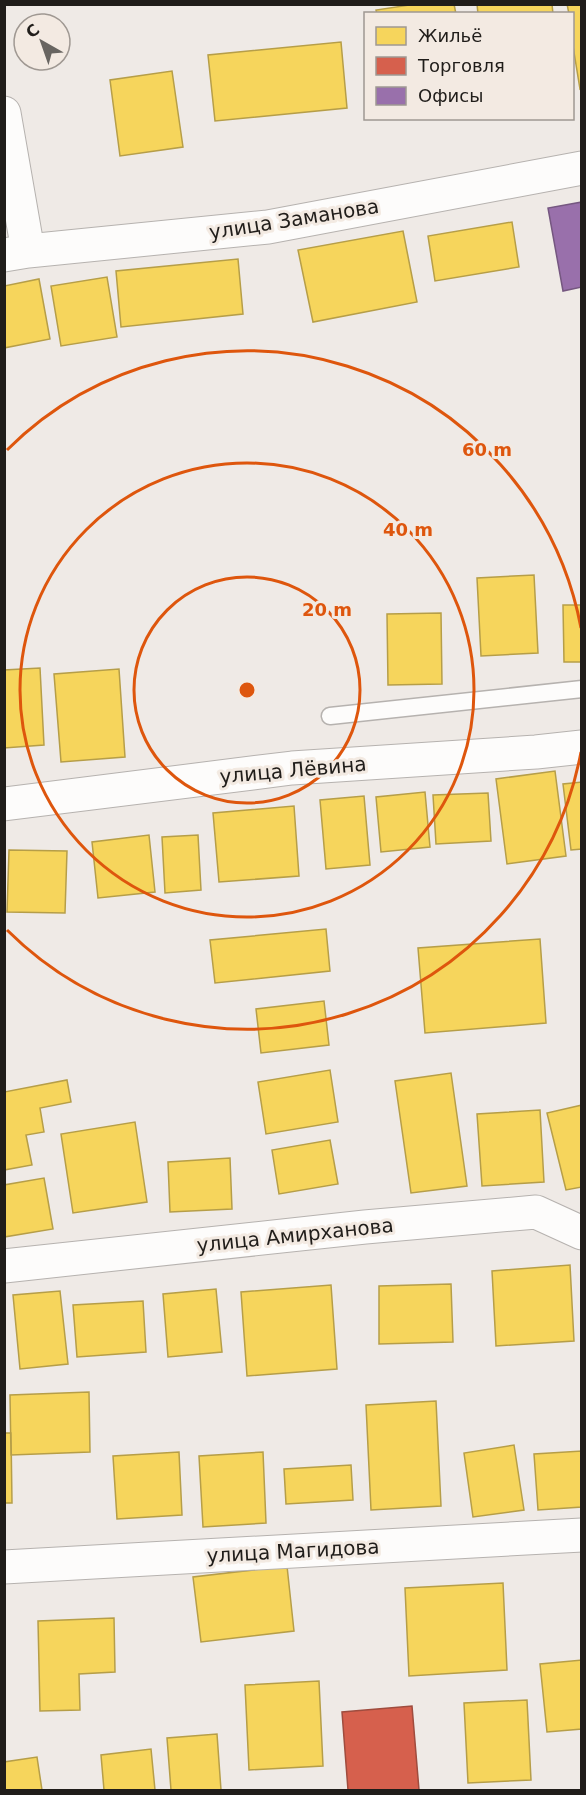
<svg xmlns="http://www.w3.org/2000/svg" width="586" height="1795" font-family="'DejaVu Sans',sans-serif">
<rect width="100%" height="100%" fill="#efeae6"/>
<path fill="#f6d55c" stroke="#b69e48" stroke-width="1.5" d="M416 4H454L456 14H377L376 10Z
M477 4H552L553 14H478Z
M567 4H582V88L580 89 572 40V14H569Z
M341 42 347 108 215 121 208 55Z
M172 71 183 147 120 156 110 80Z
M512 222 519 267 435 281 428 236Z
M403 231 417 302 313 322 298 250Z
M238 259 243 314 121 327 116 271Z
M107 277 117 337 61 346 51 286Z
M39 279 50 339 4 348V286Z
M534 575 538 653 481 656 477 578Z
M563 605H582V662H564Z
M441 613 442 684 388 685 387 614Z
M40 668 44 745 4 748V670Z
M119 669 125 757 61 762 54 674Z
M555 771 566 856 507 864 496 779Z
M582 782V849L571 850 563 784Z
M425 792 430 847 381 852 376 797Z
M488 793 491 841 436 844 433 795Z
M364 796 370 865 326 869 320 800Z
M294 806 299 876 219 882 213 813Z
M149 835 155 892 98 898 92 842Z
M198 835 201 890 165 893 162 837Z
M9 850 67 851 65 913 7 912Z
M326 929 330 971 215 983 210 940Z
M540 939 546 1023 425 1033 418 948Z
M324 1001 329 1045 261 1053 256 1009Z
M330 1070 338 1122 266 1134 258 1082Z
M451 1073 467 1186 411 1193 395 1081Z
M67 1080 71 1102 40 1108 44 1132 26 1135 32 1165 4 1170V1092Z
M582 1105V1187L566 1190 547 1113Z
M540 1110 544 1182 482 1186 477 1114Z
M135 1122 147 1202 73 1213 61 1134Z
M330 1140 338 1184 279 1194 272 1150Z
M230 1158 232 1209 170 1212 168 1162Z
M44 1178 53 1229 4 1237V1185Z
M570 1265 574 1341 496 1346 492 1271Z
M451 1284 453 1342 379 1344V1286Z
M331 1285 337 1369 247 1376 241 1292Z
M216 1289 222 1352 168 1357 163 1294Z
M60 1291 68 1364 20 1369 13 1295Z
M143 1301 146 1352 77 1357 73 1305Z
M89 1392 90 1452 11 1455 10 1395Z
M436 1401 441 1506 371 1510 366 1405Z
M4 1433H11L12 1503H4Z
M514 1445 524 1510 473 1517 464 1453Z
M582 1451V1507L538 1510 534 1454Z
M179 1452 182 1515 117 1519 113 1456Z
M263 1452 266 1523 203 1527 199 1456Z
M351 1465 353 1500 286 1504 284 1469Z
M287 1566 294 1631 201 1642 193 1577Z
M503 1583 507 1670 409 1676 405 1588Z
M114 1618 115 1672 79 1674 80 1710 40 1711 38 1621Z
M582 1660V1729L547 1732 540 1664Z
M319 1681 323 1766 249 1770 245 1685Z
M527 1700 531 1780 468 1783 464 1703Z
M217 1734 221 1790H171L167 1738Z
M151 1749 155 1790H104L101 1755Z
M37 1757 42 1790H4V1762Z"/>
<path fill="#d6604d" stroke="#9f4c3e" stroke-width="1.5" d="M412 1706 419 1790H348L342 1712Z"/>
<path fill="#9970ab" stroke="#755780" stroke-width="1.5" d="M582 202V287L563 291 548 208Z"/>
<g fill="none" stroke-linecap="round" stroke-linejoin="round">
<defs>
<path id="lane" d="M330 716 582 689"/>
<path id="street" d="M4 113 28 251
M4 255 28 251 268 227 582 168
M4 804 292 768 536 752 582 747
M4 1266 365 1227 536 1212 582 1233
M4 1567 582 1535"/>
</defs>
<use href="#lane" stroke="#b6b2af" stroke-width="19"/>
<use href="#street" stroke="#b6b2af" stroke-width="35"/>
<use href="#lane" stroke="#fdfcfb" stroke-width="16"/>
<use href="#street" stroke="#fdfcfb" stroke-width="33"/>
</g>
<g fill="none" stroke="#de560d" stroke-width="3">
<circle cx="247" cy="690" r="113"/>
<circle cx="247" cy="690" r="227"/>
<path d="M581 752A340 340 0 0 1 7 930M7 450A340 340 0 0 1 581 628"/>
</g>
<g text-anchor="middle" stroke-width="6" stroke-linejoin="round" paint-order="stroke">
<g font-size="20" fill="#201d1a" stroke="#f3eae2">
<text transform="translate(294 219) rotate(-9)" y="7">улица Заманова</text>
<text transform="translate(293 770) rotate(-5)" y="7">улица Лёвина</text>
<text transform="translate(295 1235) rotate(-6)" y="7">улица Амирханова</text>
<text transform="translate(293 1551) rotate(-3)" y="7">улица Магидова</text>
</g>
</g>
<circle cx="247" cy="690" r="9" fill="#de560d" stroke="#f3eae2" stroke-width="3"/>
<g font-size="18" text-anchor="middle" font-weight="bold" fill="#de560d" stroke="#f3eae2" stroke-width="6" stroke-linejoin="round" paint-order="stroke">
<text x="487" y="456">60 m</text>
<text x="408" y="536">40 m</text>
<text x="327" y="616">20 m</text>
</g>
<rect width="586" height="1795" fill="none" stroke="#201d1a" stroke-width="12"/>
<rect x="364" y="12" width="210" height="108" fill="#f3eae2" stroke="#9f9892" stroke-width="1.5"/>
<rect x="376" y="27" width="30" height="18" fill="#f6d55c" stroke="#9f9892" stroke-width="1.5"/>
<text x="418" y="42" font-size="18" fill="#201d1a">Жильё</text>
<rect x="376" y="57" width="30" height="18" fill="#d6604d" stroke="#9f9892" stroke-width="1.5"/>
<text x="418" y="72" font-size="18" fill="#201d1a">Торговля</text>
<rect x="376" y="87" width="30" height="18" fill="#9970ab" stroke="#9f9892" stroke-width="1.5"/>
<text x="418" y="102" font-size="18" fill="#201d1a">Офисы</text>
<g transform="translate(42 42) rotate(320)"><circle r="28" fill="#f3eae2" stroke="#9f9892" stroke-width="1.5"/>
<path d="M0-4.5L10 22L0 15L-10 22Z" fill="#686561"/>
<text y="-9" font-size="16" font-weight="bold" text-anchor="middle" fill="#201d1a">С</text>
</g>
</svg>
